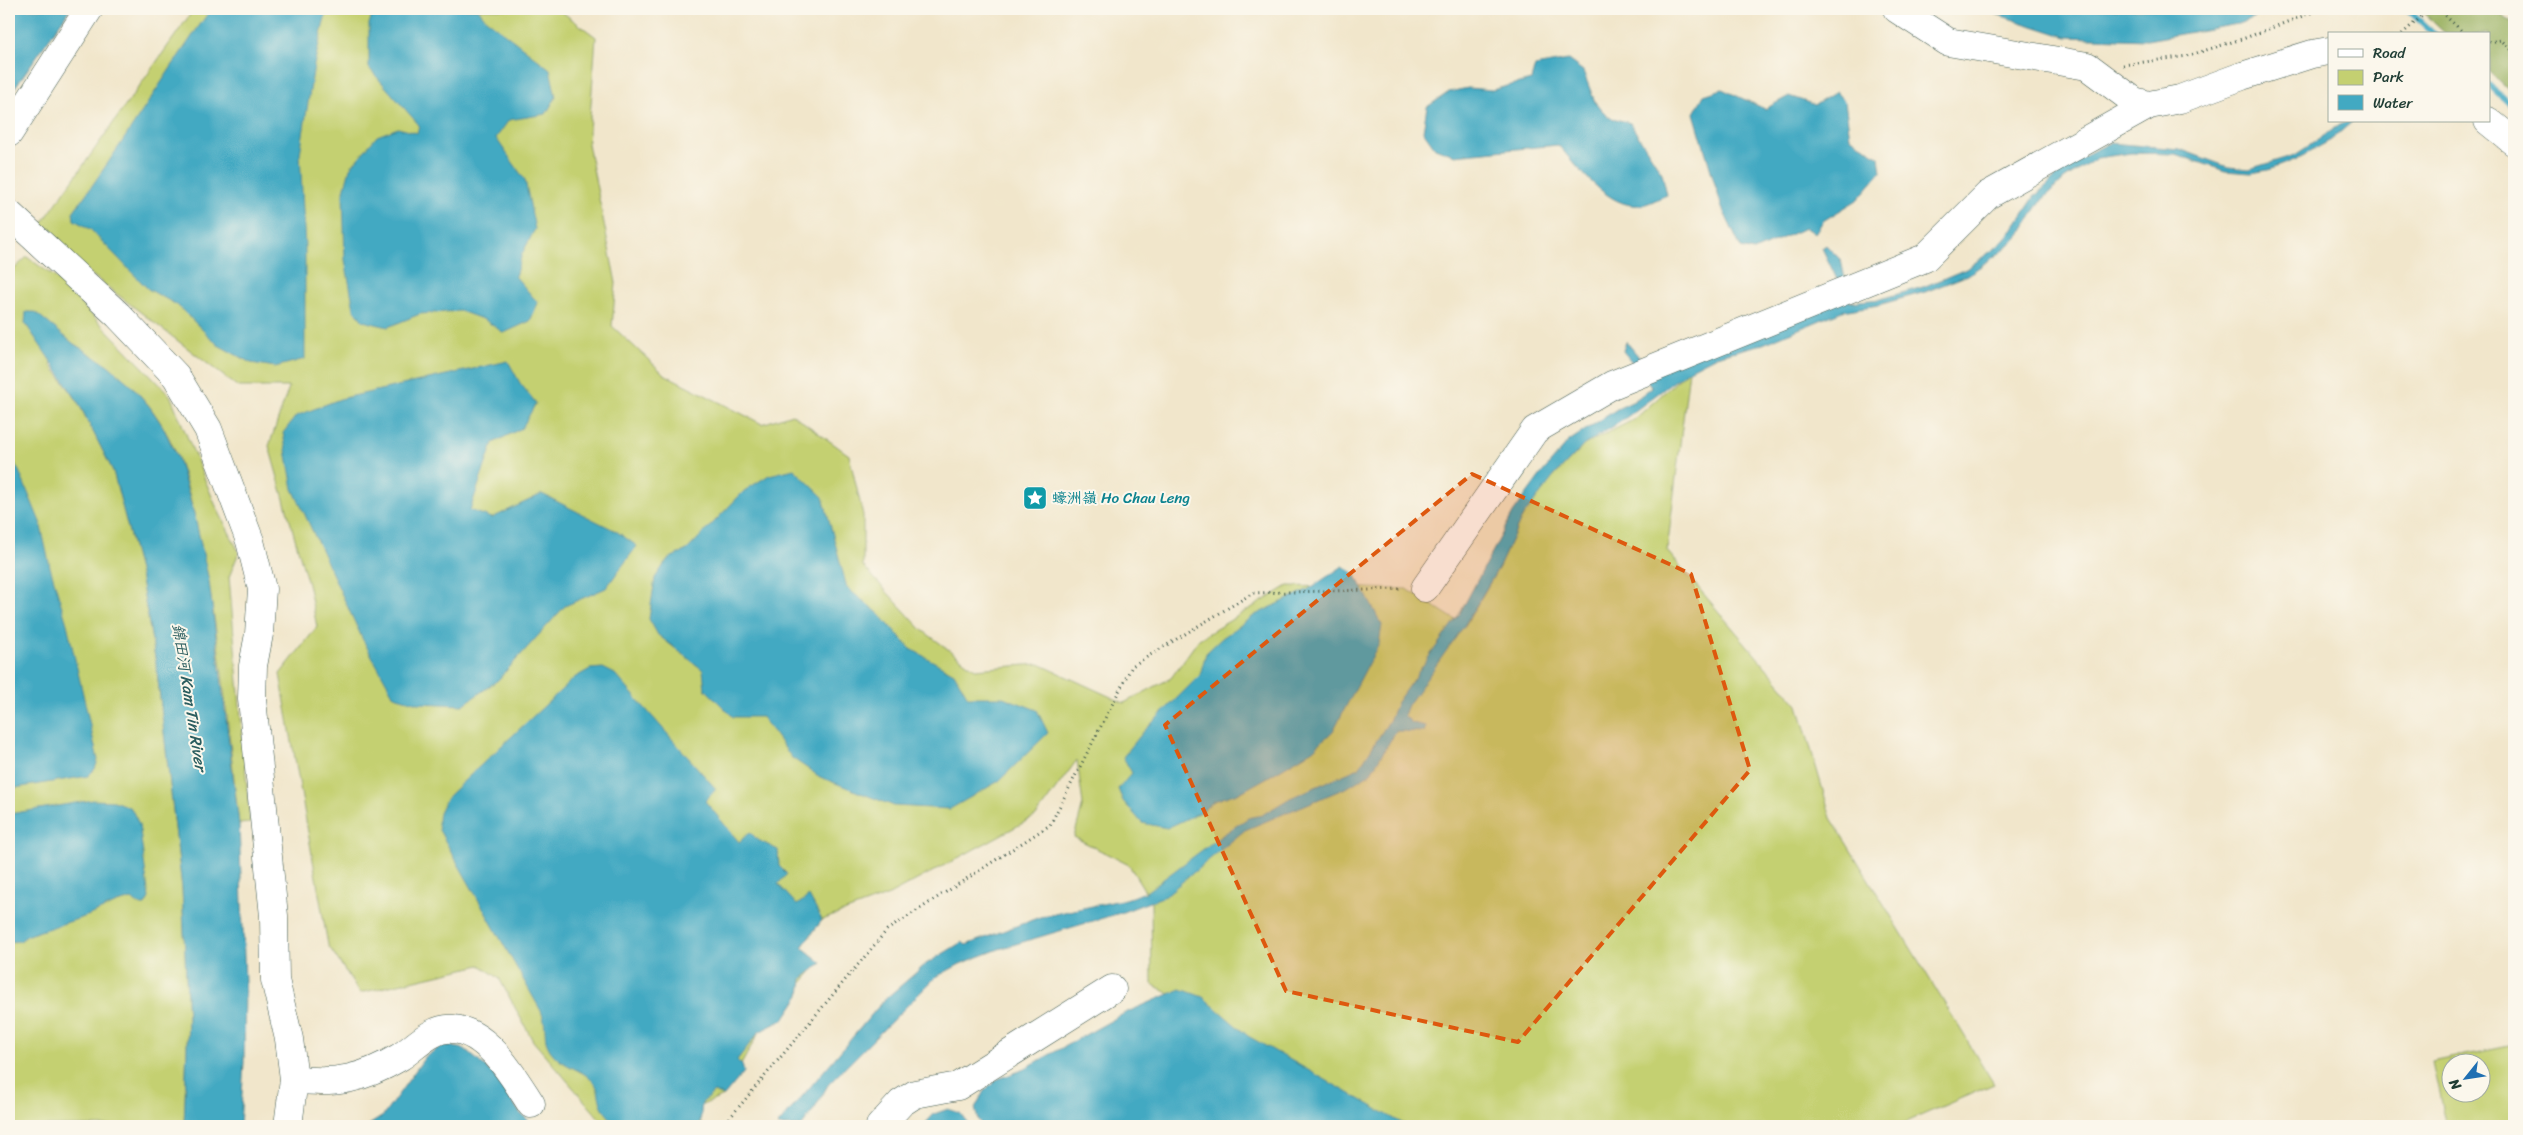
<svg xmlns="http://www.w3.org/2000/svg" width="2523" height="1135" font-family="Sriracha,'LXGW WenKai TC',sans-serif">
<rect width="100%" height="100%" fill="#fbf7ec"/>
<filter id="ink" filterUnits="userSpaceOnUse"><feTurbulence type="fractalNoise" baseFrequency=".02" numOctaves="2"/><feDisplacementMap in="SourceGraphic" scale="10" xChannelSelector="R" yChannelSelector="G"/><feConvolveMatrix kernelMatrix="1 2 1 2 8 2 1 2 1" color-interpolation-filters="sRGB"/></filter>
<filter id="wash" filterUnits="userSpaceOnUse"><feTurbulence type="fractalNoise" baseFrequency=".0096" numOctaves="4" result="noise"/><feDisplacementMap in="SourceGraphic" scale="20" xChannelSelector="R" yChannelSelector="G"/><feGaussianBlur stdDeviation="1.12" result="paint"/><feColorMatrix in="noise" values="0 0 0 0 0 0 0 0 0 0 0 0 0 0 0 0 0 1.4 0 .05"/><feComposite in="paint" operator="in"/></filter>
<g filter="url(#wash)">
<rect width="100%" height="100%" fill="#f1e6cb"/>
<path fill="#c4d071" stroke="#728652" fill-rule="evenodd" d="M194 9H558L596 37 588 144 616 283 612 326 664 374 762 424 792 414 849 455 863 515V566L922 630 975 669 1039 664 1124 703 1171 678 1199 639 1288 586 1407 589 1465 626 1499 567 1521 519 1550 481 1584 445 1635 419 1689 370 1667 551 1798 705 1831 818 1994 1084 1897 1126H1405L1152 984 1151 901 1129 865 1074 837 1083 804 1077 760 1036 816 889 895 822 920 802 947 814 969 759 1032 724 1096 690 1110 704 1126H606L533 1041 499 978 480 965 360 993 328 945 280 674 317 627 309 588 269 446 289 387H238L36 232Z
M27 257 55 277 170 395 215 504 239 552 229 577 250 823 239 824C228 728 220 631 199 536 191 499 182 458 162 425 141 389 109 366 74 344L51 365 77 400 113 471 140 574 156 663 182 888 188 1019 184 1126H9V274Z
M2514 1045V1126H2446L2432 1062ZM2450 1062H2480V1092H2450Z"/>
<path fill="#9bb263" stroke="#5d784c" d="M2419 9H2496L2514 24V95L2489 72V34H2446Z"/>
<path fill="#42a9c2" stroke="#30737b" d="M9 9H70L9 96Z
M211 9H327L314 65 300 154 305 247V359L275 367 251 363 218 345 177 305 148 289 90 229 74 220 73 212C122 146 164 75 211 9Z
M374 9H478L486 19 550 69 556 97 546 114 509 120 496 138 525 180 535 229 522 254 515 276 538 303 530 321 504 333 485 320 460 311 420 314 388 327 363 321 354 309 345 260 343 195 350 168 377 136 398 128 417 133 419 125 369 68V24Z
M1980 9H2276L2238 24 2147 40 2067 37Z
M1568 60 1583 71 1595 102 1608 117 1630 123 1662 173 1667 195C1659 198 1649 204 1641 205 1609 210 1577 166 1558 145L1454 155 1435 148 1423 131 1427 107 1449 92 1468 88 1492 90 1531 80 1535 66Z
M1722 89 1765 109 1789 96 1815 105 1836 92 1845 102 1850 137 1879 157 1881 172 1857 200 1823 221 1815 233 1805 228 1754 251 1741 248 1722 208 1694 113 1704 95Z
M2346 121H2353L2331 140 2297 159 2268 170 2251 173 2225 171 2175 154 2131 153 2097 158 2065 179 2041 201 2020 235 2001 252 1968 275 1925 292 1878 305 1842 311 1763 344 1716 356 1689 370 1623 420 1584 445 1555 475 1521 519 1499 567 1464 626 1408 705 1404 715 1412 723 1426 726 1424 732 1396 731 1371 773 1348 787 1245 830 1165 896 1120 913 999 949 960 964 936 977 828 1085 815 1108 802 1126H777L884 1000 926 964 962 942 966 945 1040 917 1126 899 1146 892 1221 836 1248 818 1262 815 1290 798 1359 768 1389 721 1397 702 1460 613 1513 513 1542 473 1569 441 1617 409 1634 401 1652 387 1623 351 1626 341 1647 367 1843 292 1822 248 1826 245 1841 260 1850 302 1880 299 1923 287 1966 269 1997 247 2014 228 2035 196 2058 175 2091 152 2110 143 2179 149 2228 167 2249 169 2295 155Z
M26 312H35L74 344 108 365 132 386 150 407 162 425 178 458 195 517 209 581 239 824 245 982 244 1062 240 1126H184L188 1019 182 888 156 663 140 574 113 471 77 400 25 323Z
M508 361 520 383 536 403 522 428 493 443 470 510 492 518 542 494 616 531 637 546 606 588 565 606 498 680 463 705 418 703 394 696 363 640 293 489 283 433 296 416 340 399Z
M9 453 19 471 40 522 50 567 67 624 98 760 95 769 88 776 9 789Z
M794 469 823 497 847 588 877 612 911 649 954 673 968 697H1003L1037 710 1048 733 999 781 950 809 894 806 820 777 792 758 762 717H733L705 689 703 670 658 635 649 619 655 578 668 559 687 550 744 491 769 475Z
M1343 566 1355 574 1382 625 1379 644 1333 731 1313 750 1268 777 1243 791 1214 801 1201 812 1167 828 1142 823 1123 801 1118 789 1132 773 1123 757 1144 731 1200 675 1206 653 1222 638 1255 615 1309 589Z
M603 668 615 674 716 789 705 801 739 842 750 832 758 840 778 850 779 866 787 874 778 884 797 905 809 896 822 920 802 947 822 963 802 979 800 995 784 1019 759 1032 737 1060 742 1065 744 1072 724 1096 714 1092 702 1103 700 1123 695 1126H619C613 1121 605 1114 602 1106 598 1098 600 1089 593 1081 581 1068 561 1067 550 1050 542 1038 548 1026 541 1011L439 830C436 815 440 808 449 795L574 678 590 669Z
M93 800 114 801 131 808 139 824 149 898 145 905H139L132 899 117 903 87 916 28 935 20 941 9 942V814Z
M1181 989 1203 997 1248 1036 1407 1126H983L978 1120 975 1108 984 1091 998 1079 1020 1071 1125 1013Z
M443 1045 465 1049 492 1073 520 1113 535 1126H367L383 1116 425 1057Z
M948 1109 960 1113 970 1126H923L934 1114Z"/>
<g fill="none" stroke-linecap="round" stroke-linejoin="round">
<path stroke="#42a9c2" stroke-width="5.5" d="M2407 9 2434 34
M2489 85 2514 108"/>
</g>
</g>
<g filter="url(#ink)">
<g fill="none" stroke-linecap="round" stroke-linejoin="round">
<defs>
<path id="minor" d="M1897 9 1948 42 2087 66 2134 101 2149 105 2180 99 2242 76 2312 54 2329 51
M2488 121 2514 142
M9 133 89 9
M9 214 118 315 176 376 208 429 250 541 262 589 259 634 253 666 252 699 274 916 275 980 289 1039 294 1079 288 1126
M1425 588 1535 430 1612 385 1925 258 1988 195 2149 105
M294 1079C335 1085 363 1079 400 1057 416 1047 432 1027 453 1029 489 1032 514 1078 531 1104
M880 1126 901 1103 915 1094 958 1086 1112 989"/>
</defs>
<use href="#minor" stroke="#3e564b" stroke-width="29"/>
<path stroke="#3e564b" stroke-width="3" stroke-dasharray="1 4" stroke-linecap="butt" d="M2438 9 2465 34
M2402 34 2430 9
M2489 42 2501 40 2514 52
M2123 65 2187 56 2245 38 2321 9
M723 1126 887 930 1050 825 1132 666 1253 593 1402 589"/>
<use href="#minor" stroke="#fff" stroke-width="28"/>
</g>
</g>
<path fill="#de580e" fill-opacity="0.2" stroke="#de580e" stroke-width="4" stroke-dasharray="10 6" stroke-linejoin="round" d="M1472 474 1691 574 1750 770 1518 1042 1286 991 1165 725Z"/>
<defs>
<symbol id="sight-square" viewBox="-11 -11 22 22"><rect x="-9" y="-9" width="18" height="18" rx="4" fill="#0f9aa8" stroke="#fbf7ec"/><path d="M0-6L1.8-2.2L6-1.7L2.9 1.2L3.7 5.4L0 3.3L-3.7 5.4L-2.9 1.2L-6-1.7L-1.8-2.2Z" fill="#fff"/></symbol>
</defs>
<g fill-rule="evenodd">
<use href="#sight-square" x="1021" y="484" width="28" height="28"/>
</g>
<g text-anchor="middle" stroke-width="4" stroke-linejoin="round" paint-order="stroke">
<g font-size="15" fill="#0d838f" stroke="#fbf7ec" text-anchor="start">
<text x="1052" y="503">蠔洲嶺 Ho Chau Leng</text>
</g>
<g font-size="16" font-style="italic" fill="#2a5d5f" stroke="#fbf7ec">
<text transform="translate(190 697) rotate(81)" y="6">錦田河 Kam Tin River</text>
</g>
</g>
<rect width="2523" height="1135" fill="none" stroke="#fbf7ec" stroke-width="30"/>
<rect x="2328" y="32" width="162" height="90" fill="#fbf7ec" stroke="#a3ada2"/>
<rect x="2338" y="49" width="25" height="8" fill="#ffffff" stroke="#a3ada2"/>
<text x="2373" y="58" font-size="15" fill="#1f3d34">Road</text>
<rect x="2338" y="70" width="25" height="15" fill="#c4d071" stroke="#a3ada2"/>
<text x="2373" y="82" font-size="15" fill="#1f3d34">Park</text>
<rect x="2338" y="95" width="25" height="15" fill="#42a9c2" stroke="#a3ada2"/>
<text x="2373" y="108" font-size="15" fill="#1f3d34">Water</text>
<g transform="translate(2466 1078) rotate(240)"><circle r="24" fill="#fbf7ec" stroke="#a3ada2"/>
<path d="M0-4L9 19L0 12L-9 19Z" fill="#1f6fb2"/>
<text y="-8" font-size="14" font-weight="bold" text-anchor="middle" fill="#1f3d34">N</text>
</g>
</svg>
